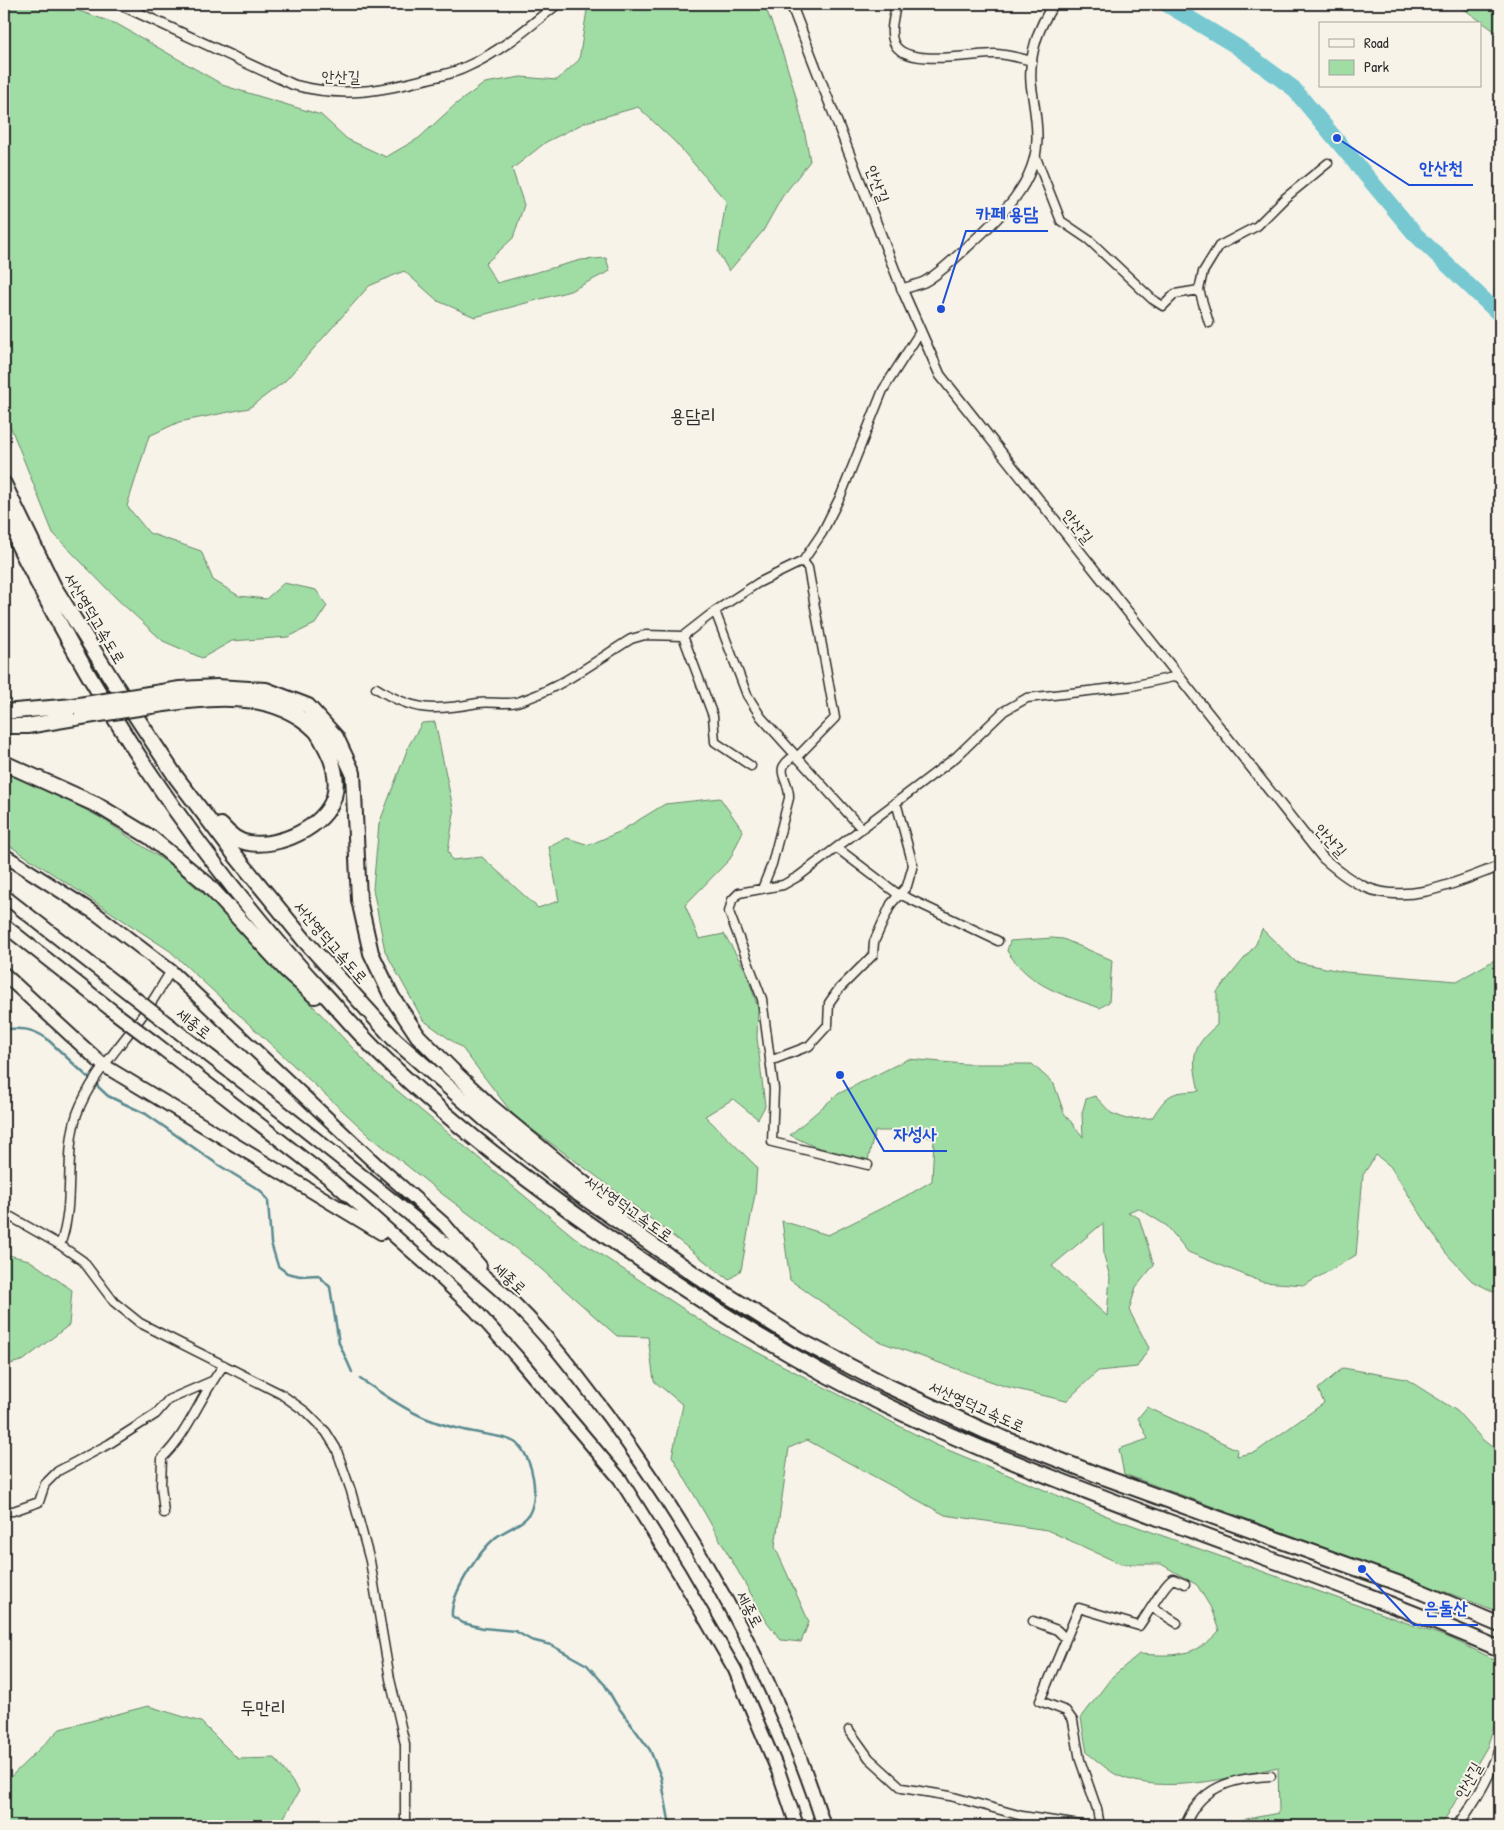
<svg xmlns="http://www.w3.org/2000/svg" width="1504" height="1830" font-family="'Patrick Hand','Poor Story',sans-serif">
<rect width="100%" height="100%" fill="#f7f3e8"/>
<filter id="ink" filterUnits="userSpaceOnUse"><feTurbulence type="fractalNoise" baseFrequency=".02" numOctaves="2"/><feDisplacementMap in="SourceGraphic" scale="10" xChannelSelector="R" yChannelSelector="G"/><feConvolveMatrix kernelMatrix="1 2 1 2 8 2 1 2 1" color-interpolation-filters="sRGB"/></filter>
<g filter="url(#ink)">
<path fill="#a0dda4" stroke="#668468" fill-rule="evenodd" d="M4 4H59L117 24 225 86 321 115 347 139 386 157 419 138 456 104 485 83 521 77 557 80 579 60 588 4H764C785 54 801 107 810 161L782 197 763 231 729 271 718 252 726 201 676 143 638 107 586 122 546 142 512 169 524 205 513 238 485 264 497 283 581 260 606 258 610 271 570 291 475 317 438 301 404 271 369 286 285 381 249 408 179 422 149 436 127 506 149 533 201 551 213 580 239 596 266 599 284 583 316 590 327 606 315 624 288 637 232 641 202 658 163 641 117 599 53 533 11 428 4 420Z
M1457 4H1500V35Z
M435 722 454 813 448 851 452 860 482 857 538 908 559 901 549 847 567 838 589 845 619 832 665 804 720 798 743 831 730 859 685 905 699 939 724 934 746 971 758 1008 757 1037 765 1106 758 1119 733 1099 705 1116 757 1167 755 1194 741 1270 729 1280 600 1179 515 1117 462 1048 423 1020 385 951 373 889 379 824 409 745 422 723Z
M4 771 33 782 103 819 169 864 224 911 376 1073 574 1237 720 1333 936 1445 1107 1516 1452 1639 1500 1662V1709L1487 1747 1441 1826H1235L1241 1820 1279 1813 1278 1767C1231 1778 1165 1795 1119 1776 1108 1771 1097 1760 1087 1753L1081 1718 1112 1677 1139 1654C1172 1656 1195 1658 1219 1631L1211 1608 1197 1585 1161 1564H1121L1047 1530 945 1515 807 1440 789 1448 775 1547 809 1622 801 1642 781 1640 767 1622 672 1456 683 1405 654 1381 648 1337 617 1336 532 1261 441 1193 370 1136 170 951 4 842Z
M1262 929 1296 962 1345 972 1457 981 1500 957V1295L1472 1281 1445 1252 1390 1166 1376 1155 1363 1175 1356 1255 1305 1285 1262 1282 1188 1252 1167 1226 1138 1208 1128 1212 1139 1218 1154 1265 1136 1287 1129 1310 1149 1348 1137 1367 1098 1371 1066 1401 1004 1386 878 1341 790 1280 782 1221 828 1235 910 1194 932 1181 934 1139 909 1131H875L868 1160 813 1146 790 1135 838 1094 908 1059 964 1064H1032L1054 1084 1064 1113 1083 1137 1082 1113 1086 1099 1095 1096 1111 1113 1126 1119 1152 1118C1168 1093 1171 1092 1199 1091 1192 1059 1190 1048 1217 1025V992L1256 944ZM1103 1223 1104 1256 1110 1277 1107 1316 1052 1266Z
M1052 938 1063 939 1112 960 1109 1002 1100 1008C1061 994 1031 987 1007 951L1010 941Z
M4 1254 29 1260 72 1290 69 1325 24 1360 4 1366Z
M1343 1368 1406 1379 1457 1411 1483 1440 1500 1453V1612L1124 1474 1119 1449 1148 1439 1138 1418 1147 1407 1238 1450 1237 1456 1256 1452 1324 1403 1318 1389Z
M148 1706 201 1722 238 1759 275 1758 299 1791 279 1826H4V1783L60 1729Z"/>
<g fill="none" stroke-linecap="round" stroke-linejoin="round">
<path stroke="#59898f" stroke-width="2.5" d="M4 1029C21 1028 31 1028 46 1038L108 1096 146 1114 217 1164 261 1191 268 1201 271 1243 278 1266 287 1273 300 1276 318 1275 330 1287 339 1343 352 1372
M360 1379C381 1392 401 1408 425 1418 442 1425 461 1430 479 1433 491 1436 506 1436 516 1443 533 1456 541 1499 527 1517 519 1526 504 1530 495 1538 479 1552 450 1594 452 1616L463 1623 483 1628 515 1631 531 1640 551 1645 587 1665 605 1685 616 1704 650 1750 661 1777 670 1826"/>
<path stroke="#77c8d1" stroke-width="16" d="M1166 4 1236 46 1293 88 1415 234 1500 315"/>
<defs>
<path id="minor" d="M892 4 896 5C894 17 889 32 894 43 905 68 972 54 994 54 1007 54 1020 58 1032 61
M1035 155 1061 221 1089 240 1152 299 1163 306 1175 294 1199 290 1203 272 1219 246 1257 226 1285 198 1328 163
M1199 290 1209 323
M715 611 747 695 761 717 862 829
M683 636 713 716 715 742 751 766
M376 688C414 712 435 711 478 703 491 701 505 705 517 702 558 690 595 661 631 639L645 635 683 636 715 611 758 583 803 561 822 533 841 495 883 390 920 332
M796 758 835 718 808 568 803 561
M837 848 895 892 998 941
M762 889 772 864 789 798C790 778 771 771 794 756
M171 971C161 986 153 1002 142 1016 119 1048 91 1076 77 1114 63 1156 76 1203 60 1245L83 1261 114 1302 140 1323 281 1394 306 1412 326 1432 336 1448 351 1491 370 1561 390 1679 405 1744V1826
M770 1061 809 1046 828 1025 829 1003 838 990 873 955 874 942 891 904 907 886 913 865 896 802
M868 1165 772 1142 774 1089 762 999 729 912 732 900 739 893 783 885 799 876 956 757 1004 711 1027 698 1132 686 1178 676
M4 1219 11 1217 60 1245
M4 1511H13L39 1502 45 1484 58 1471 109 1444 156 1414 168 1400 212 1381
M164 1513 161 1485 162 1458C189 1433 201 1394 224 1365
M1153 1608 1177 1623
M1033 1621 1057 1630 1066 1639
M849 1730 869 1758 902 1788 950 1796 1022 1816 1086 1826
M1100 1826 1097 1809 1080 1760 1073 1721 1066 1711 1040 1701 1079 1608 1139 1626C1148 1614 1164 1584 1173 1579L1185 1584
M1185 1826C1199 1787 1232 1778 1271 1776"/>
<path id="tertiary" d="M119 4 294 85C343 98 382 91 430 78 442 75 455 73 466 67 499 53 529 27 557 4
M791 4 902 289 940 375 1323 858C1336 869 1349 880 1365 887 1409 906 1459 881 1500 866
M902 289C909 287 917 285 924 282 939 274 953 260 966 248 998 219 1038 184 1037 136 1037 118 1033 100 1031 83 1029 55 1038 27 1054 4
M1457 1826C1475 1802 1491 1775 1500 1746"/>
<path id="trunk" d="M4 855 98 915 171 971 377 1165 444 1224 480 1266
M4 896 131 995
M4 925 114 1012
M4 974 103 1065 381 1233
M172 1027C257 1093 342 1158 425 1227 450 1249 477 1269 502 1292 543 1329 575 1372 608 1416 700 1541 777 1678 824 1826
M155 1043 330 1179 425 1263 475 1310 517 1357 620 1479 679 1573 735 1670 779 1773 797 1826"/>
<path id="motorway" d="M4 484 54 587 116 686 176 777 235 855 305 941 395 1040 485 1119 573 1190 703 1280 799 1340 888 1386 985 1431 1098 1475 1417 1590 1500 1625
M4 516C92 697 191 851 329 999 346 1018 363 1038 382 1056 463 1135 556 1203 650 1266 725 1317 803 1365 885 1405 1084 1501 1298 1562 1500 1649
M149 694 180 689 217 687 266 690 308 706 336 737 353 773 359 900 371 953 392 997 418 1036 453 1071 491 1107 620 1213
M151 706C205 698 272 688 315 730 320 735 323 743 327 750 334 764 338 781 334 797 324 828 278 848 249 843 238 842 228 833 221 825
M4 712 73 706
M4 726H27L81 717
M4 763 97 805 150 837 207 884 286 970 315 996"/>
</defs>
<use href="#minor" stroke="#2b2b2b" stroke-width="11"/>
<use href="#tertiary" stroke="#2b2b2b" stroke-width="12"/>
<use href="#trunk" stroke="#2b2b2b" stroke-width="16"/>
<use href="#motorway" stroke="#2b2b2b" stroke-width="18"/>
<use href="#minor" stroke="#f7f3e8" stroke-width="8"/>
<use href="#tertiary" stroke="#f7f3e8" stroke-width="9"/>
<use href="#trunk" stroke="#f7f3e8" stroke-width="12"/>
<use href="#motorway" stroke="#f7f3e8" stroke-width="14"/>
<defs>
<path id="trunk-bridge" d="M131 995 172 1027
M114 1012 155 1043"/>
<path id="motorway-bridge" d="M73 706 149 694
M81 717 151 706"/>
</defs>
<use href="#trunk-bridge" stroke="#2b2b2b" stroke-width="16" stroke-linecap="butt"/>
<use href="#motorway-bridge" stroke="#2b2b2b" stroke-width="18" stroke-linecap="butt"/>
<use href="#trunk-bridge" stroke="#f7f3e8" stroke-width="12"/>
<use href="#motorway-bridge" stroke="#f7f3e8" stroke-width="14"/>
</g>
</g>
<g text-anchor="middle" stroke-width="4" stroke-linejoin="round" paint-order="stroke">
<g font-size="16" fill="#2b2b2b" stroke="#f7f3e8">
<text transform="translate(341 76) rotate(1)" y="6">안산길</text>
<text transform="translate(878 184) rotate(69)" y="6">안산길</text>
<text transform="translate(1078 526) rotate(51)" y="6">안산길</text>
<text transform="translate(95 618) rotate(59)" y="6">서산영덕고속도로</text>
<text transform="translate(1331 840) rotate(47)" y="6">안산길</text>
<text transform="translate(331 942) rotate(49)" y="6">서산영덕고속도로</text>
<text transform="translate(194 1023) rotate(38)" y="6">세종로</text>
<text transform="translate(629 1208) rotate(35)" y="6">서산영덕고속도로</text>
<text transform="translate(510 1278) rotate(42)" y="6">세종로</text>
<text transform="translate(977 1406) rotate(24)" y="6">서산영덕고속도로</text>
<text transform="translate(750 1609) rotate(62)" y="6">세종로</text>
<text transform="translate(1468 1780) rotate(-61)" y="6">안산길</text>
</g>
<g font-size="19" fill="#2b2b2b" stroke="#f7f3e8">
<text x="693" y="422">용담리</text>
<text x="263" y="1714">두만리</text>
</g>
</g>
<path fill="none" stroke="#1d4ed8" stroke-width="2" d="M1337 138L1409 185H1473M941 309L966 231H1048M840 1075L884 1151H947M1362 1569L1414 1625H1478"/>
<g fill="#1d4ed8" stroke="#f7f3e8" stroke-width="2">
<circle cx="1337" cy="138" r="5"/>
<circle cx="941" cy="309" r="5"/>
<circle cx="840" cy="1075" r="5"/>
<circle cx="1362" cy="1569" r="5"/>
</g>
<g font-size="18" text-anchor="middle" font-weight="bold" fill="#1d4ed8" stroke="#f7f3e8" stroke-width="4" stroke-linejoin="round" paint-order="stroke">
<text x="1441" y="174">안산천</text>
<text x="1007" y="220">카페 용담</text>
<text x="915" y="1140">자성사</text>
<text x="1446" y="1614">은둘산</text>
</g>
<rect width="1504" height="1830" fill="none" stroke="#f7f3e8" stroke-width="20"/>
<rect x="10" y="10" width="1484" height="1810" fill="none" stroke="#2b2b2b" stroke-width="2" filter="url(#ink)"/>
<rect x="1319" y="22" width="162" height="65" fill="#f7f3e8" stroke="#a5a39c"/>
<rect x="1329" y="39" width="25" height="8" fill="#f7f3e8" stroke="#a5a39c"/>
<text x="1364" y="48" font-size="15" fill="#2b2b2b">Road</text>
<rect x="1329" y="60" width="25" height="15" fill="#a0dda4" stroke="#a5a39c"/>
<text x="1364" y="72" font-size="15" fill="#2b2b2b">Park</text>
</svg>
